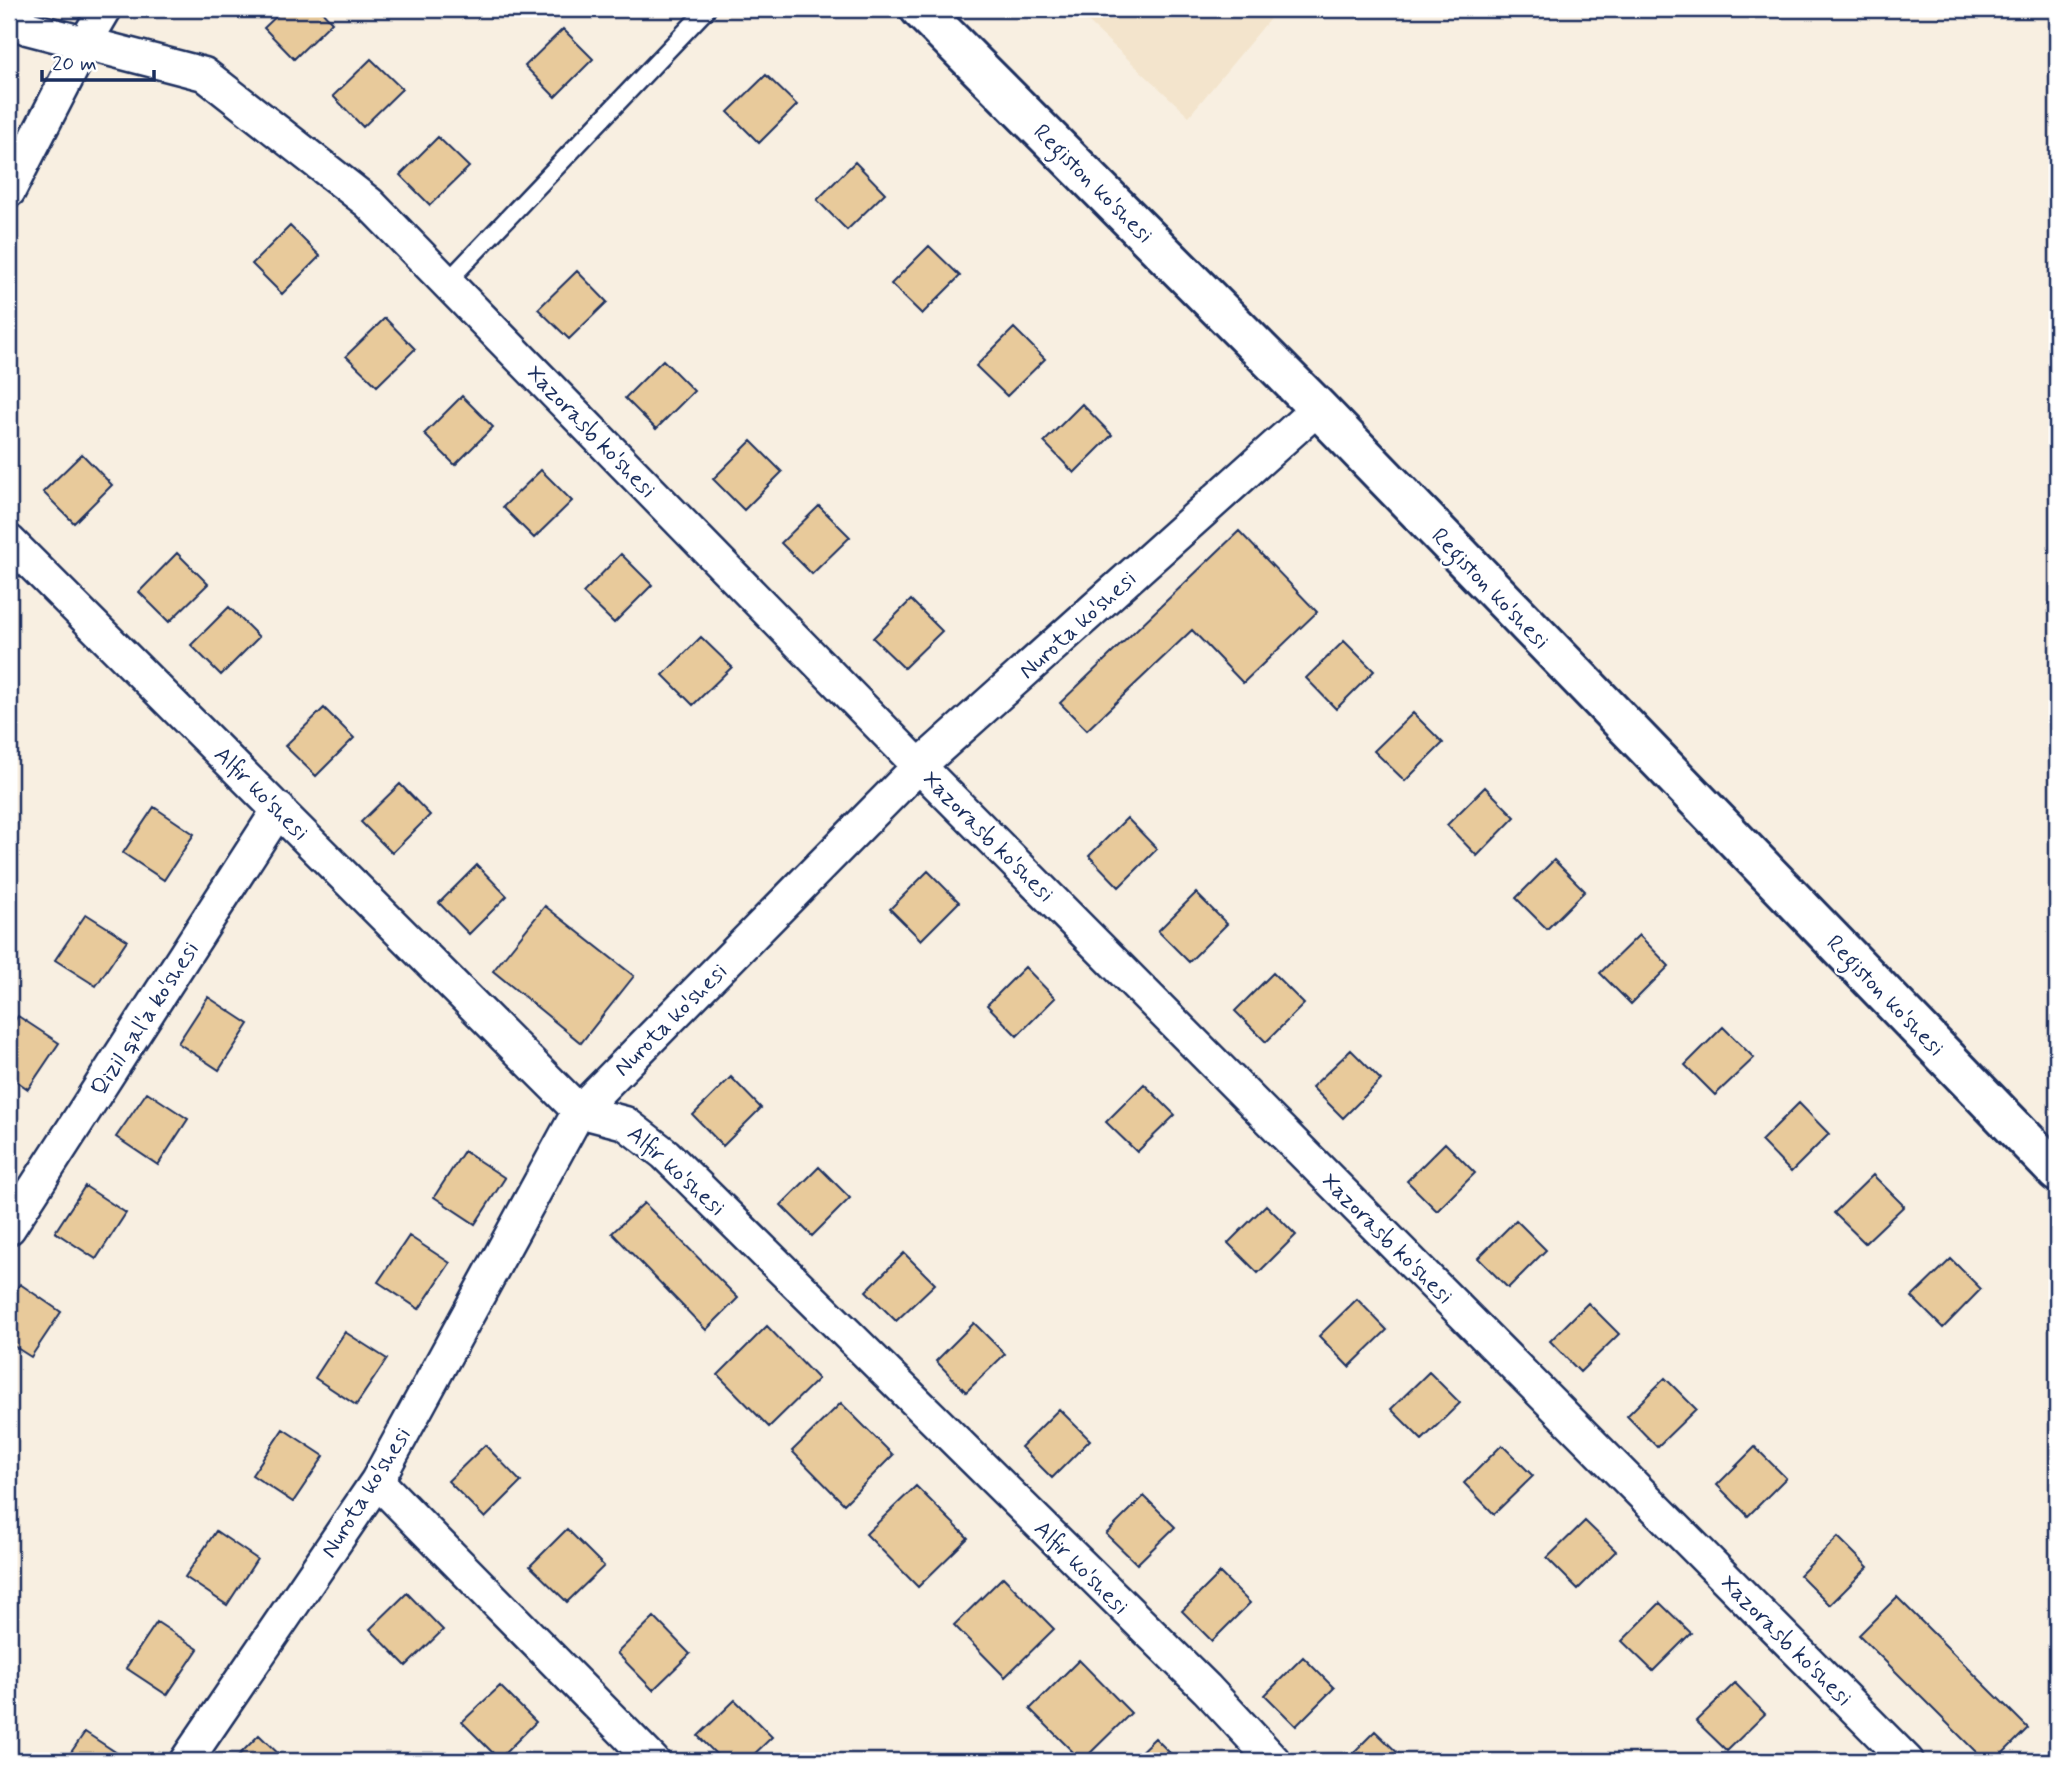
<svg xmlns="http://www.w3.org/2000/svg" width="2066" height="1770" font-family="Mynerve,sans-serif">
<rect width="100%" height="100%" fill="#f8efe1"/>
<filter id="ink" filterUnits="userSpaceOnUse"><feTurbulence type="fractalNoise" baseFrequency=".0143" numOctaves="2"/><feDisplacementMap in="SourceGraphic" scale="14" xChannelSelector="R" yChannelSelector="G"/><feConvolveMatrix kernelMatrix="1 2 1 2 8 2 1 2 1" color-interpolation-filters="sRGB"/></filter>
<g filter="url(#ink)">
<path fill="#f3e4cc" d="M1074 9H1278L1189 116Z"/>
<path fill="#e8ca9b" stroke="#1b2f5e" stroke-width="2" d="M284 9H320L332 22 294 59 264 28Z
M563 29 593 59 555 97 525 66Z
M371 59 402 89 363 127 333 96Z
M766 75 797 105 759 143 728 112Z
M438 137 469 167 430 205 400 175Z
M855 162 885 193 847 230 817 200Z
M290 226 320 256 282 294 252 264Z
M929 246 960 276 922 314 891 284Z
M577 271 607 302 569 339 538 309Z
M385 318 415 349 377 386 346 356Z
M1014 328 1045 359 1007 396 976 366Z
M663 360 694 391 656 429 625 398Z
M462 396 493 427 455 465 424 434Z
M1082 404 1112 435 1074 473 1044 442Z
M751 441 782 472 744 510 713 479Z
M82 454 112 485 74 523 43 492Z
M541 470 572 501 534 538 503 507Z
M819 506 850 537 812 574 781 543Z
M1239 531 1317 612 1243 683 1192 630 1087 730 1060 703Z
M177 553 208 584 169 622 139 592Z
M621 554 652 585 614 623 583 593Z
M911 600 942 631 904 668 873 638Z
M229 607 259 637 221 675 191 645Z
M701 637 732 667 693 705 663 675Z
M1344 641 1374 671 1336 709 1306 678Z
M324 708 354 738 316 776 285 746Z
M1413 713 1443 743 1405 781 1374 751Z
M400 784 430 815 392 853 361 822Z
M1485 787 1515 817 1477 856 1447 825Z
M154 807 194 834 164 880 123 853Z
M1127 818 1157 849 1119 887 1089 856Z
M1554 860 1585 891 1547 929 1516 898Z
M477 865 507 896 469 934 439 903Z
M928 871 959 902 921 940 890 909Z
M1196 893 1227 924 1189 962 1158 931Z
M545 906 634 976 581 1043 493 971Z
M86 914 127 940 96 986 55 960Z
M1639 935 1669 966 1631 1004 1600 973Z
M1025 967 1055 998 1017 1036 987 1005Z
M1273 973 1304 1004 1266 1042 1235 1011Z
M208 997 249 1024 219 1070 178 1043Z
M18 1016 59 1043 28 1089 9 1076V1029Z
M1723 1027 1754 1058 1715 1095 1685 1065Z
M1351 1050 1381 1080 1343 1118 1312 1087Z
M731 1077 761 1108 723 1146 693 1115Z
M1144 1084 1175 1115 1137 1152 1106 1122Z
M147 1092 188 1119 158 1165 116 1137Z
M1799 1103 1829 1134 1791 1172 1761 1141Z
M1445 1143 1475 1173 1437 1211 1407 1181Z
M464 1151 505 1178 475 1224 434 1197Z
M819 1167 850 1198 812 1236 781 1205Z
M1873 1175 1904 1206 1865 1243 1834 1213Z
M85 1186 126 1213 96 1259 55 1232Z
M644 1203 738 1298 706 1330 612 1233Z
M1266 1205 1296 1235 1258 1273 1228 1243Z
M1516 1220 1546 1250 1508 1288 1478 1258Z
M409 1236 450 1263 419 1309 378 1282Z
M904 1253 935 1284 896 1321 866 1291Z
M1951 1259 1981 1289 1943 1328 1912 1297Z
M20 1284 61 1312 31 1357 9 1343V1301Z
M1357 1299 1387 1330 1349 1367 1319 1336Z
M1588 1303 1619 1334 1580 1372 1550 1341Z
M974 1323 1005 1354 966 1392 936 1361Z
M767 1326 818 1379 769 1427 718 1375Z
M345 1332 387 1359 356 1405 315 1378Z
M1429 1372 1460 1403 1422 1440 1391 1409Z
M1665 1378 1696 1409 1657 1447 1627 1416Z
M841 1403 893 1455 844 1504 792 1451Z
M1059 1409 1090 1440 1052 1478 1021 1447Z
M283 1429 324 1456 293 1502 252 1475Z
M485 1445 521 1482 485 1518 448 1481Z
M1502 1445 1533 1476 1494 1514 1464 1483Z
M1755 1447 1786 1478 1748 1516 1717 1485Z
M916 1486 968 1538 918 1587 866 1534Z
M1144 1496 1175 1527 1137 1564 1106 1534Z
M1585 1521 1616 1551 1578 1589 1547 1558Z
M567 1529 604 1566 567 1602 530 1566Z
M216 1531 257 1559 227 1605 185 1577Z
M1838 1537 1868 1567 1830 1605 1800 1575Z
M1220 1573 1250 1603 1212 1641 1182 1611Z
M1003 1577 1054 1629 1005 1677 954 1625Z
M407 1593 443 1630 406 1666 370 1629Z
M1897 1597 2028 1728 1995 1761H1985L1859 1635Z
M1660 1603 1691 1633 1653 1671 1622 1641Z
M654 1617 690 1654 653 1690 617 1653Z
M157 1622 198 1649 167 1695 126 1668Z
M1303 1657 1334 1688 1296 1726 1265 1695Z
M1079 1660 1131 1713 1082 1761 1030 1709Z
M1735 1683 1765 1714 1727 1751 1696 1721Z
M500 1686 536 1722 499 1759 462 1722Z
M735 1700 772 1737 747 1761H723L698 1736Z
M1375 1731 1406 1761H1345Z
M85 1732 126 1759 124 1761H65Z
M259 1735 286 1761H233Z
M1155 1738 1178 1761H1131Z"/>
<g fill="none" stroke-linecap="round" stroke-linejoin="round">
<defs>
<path id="service" d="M447 282 707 9"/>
<path id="minor" d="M9 9 27 28 204 74 369 203 919 766 1907 1761
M9 191 85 43 105 9
M9 541 579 1111 625 1123 665 1154 1207 1689 1274 1761
M9 1228 279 809
M377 1481 653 1761
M186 1761 377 1481 579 1111 919 766 1318 408"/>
<path id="tertiary" d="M920 9 1318 408 2057 1172"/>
</defs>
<use href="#service" stroke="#1b2f5e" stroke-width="21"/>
<use href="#minor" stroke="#1b2f5e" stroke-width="37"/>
<use href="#tertiary" stroke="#1b2f5e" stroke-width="44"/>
<use href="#service" stroke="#fff" stroke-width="16"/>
<use href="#minor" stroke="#fff" stroke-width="32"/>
<use href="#tertiary" stroke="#fff" stroke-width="38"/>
</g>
</g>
<g text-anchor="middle" stroke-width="5" stroke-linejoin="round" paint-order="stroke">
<g font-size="23" fill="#1b2f5e" stroke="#fff">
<text transform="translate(1094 183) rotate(45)" y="8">Registon ko'shesi</text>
<text transform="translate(592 431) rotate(46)" y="8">Xazorasb ko'shesi</text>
<text transform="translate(1491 588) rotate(46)" y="8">Registon ko'shesi</text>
<text transform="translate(1077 624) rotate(-42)" y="8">Nurota ko'shesi</text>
<text transform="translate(262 793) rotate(45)" y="8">Alfir ko'shesi</text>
<text transform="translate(989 836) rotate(45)" y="8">Xazorasb ko'shesi</text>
<text transform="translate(1886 995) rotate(46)" y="8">Registon ko'shesi</text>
<text transform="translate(144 1018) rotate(-57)" y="8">Qizil qal'a ko'shesi</text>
<text transform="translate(670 1019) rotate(-45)" y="8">Nurota ko'shesi</text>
<text transform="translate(677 1170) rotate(42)" y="8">Alfir ko'shesi</text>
<text transform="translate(1388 1238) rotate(45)" y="8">Xazorasb ko'shesi</text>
<text transform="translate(365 1492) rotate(-58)" y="8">Nurota ko'shesi</text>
<text transform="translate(1082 1567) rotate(45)" y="8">Alfir ko'shesi</text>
<text transform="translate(1787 1640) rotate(45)" y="8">Xazorasb ko'shesi</text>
</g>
</g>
<rect width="2066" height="1770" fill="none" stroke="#fff" stroke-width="35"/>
<rect x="18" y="18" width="2031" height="1735" fill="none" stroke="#1b2f5e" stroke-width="2.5" filter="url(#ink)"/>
<path d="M42 70v10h112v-10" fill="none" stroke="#1b2f5e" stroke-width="3.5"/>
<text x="52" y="70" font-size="21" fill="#1b2f5e" stroke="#ffffff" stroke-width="5" paint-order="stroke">20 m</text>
</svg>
